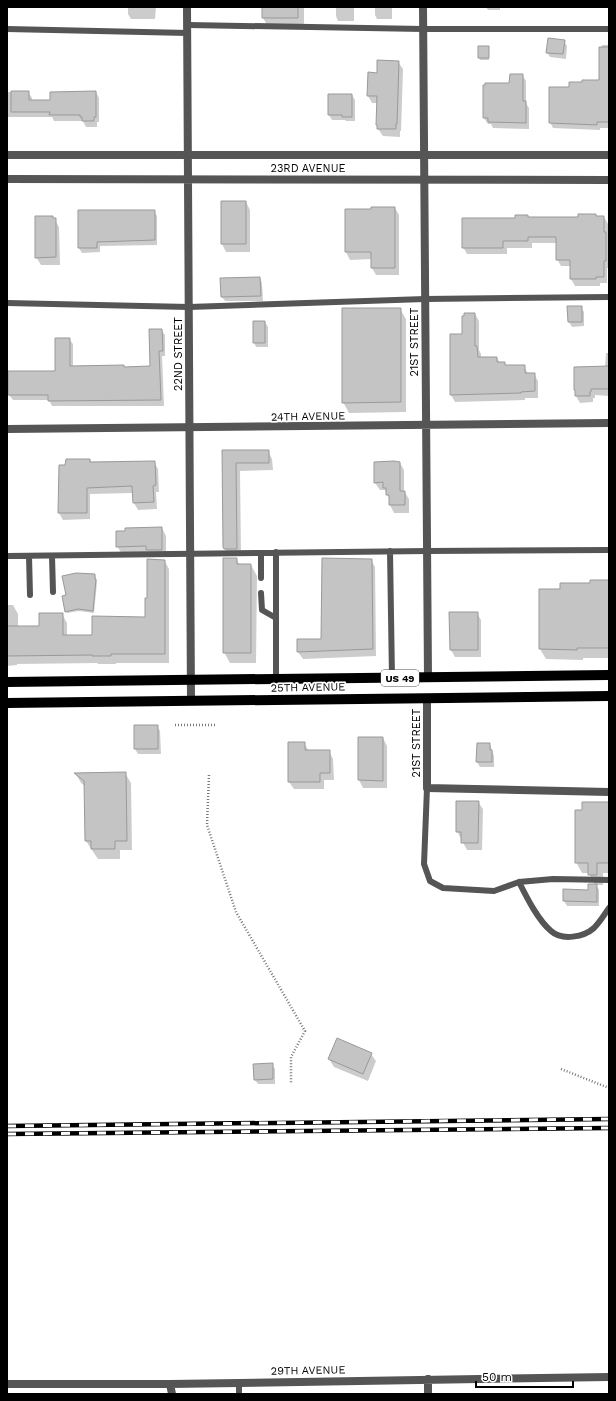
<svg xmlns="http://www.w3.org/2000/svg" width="616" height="1401" font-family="'Work Sans',sans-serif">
<rect width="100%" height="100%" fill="#fff"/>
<path fill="#0003" d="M128 7H156L155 19H131L128 14Z
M263 7H304V28H269L263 18Z
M336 7H354V21H338L336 16Z
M375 7H392V19H377L375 15Z
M486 7H500V10H488Z
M564 41 567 46 566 59 550 57 547 52Z
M602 45H609V128H600V130L553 128 550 122 570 88 583 83 600 81Z
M479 47H488L489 49V60H480L479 58Z
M398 62 403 69 401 131H400V137L383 136 378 129 377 103H372L368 96 378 74Z
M522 75 526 81V103L529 108V129L493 128 491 124H488L484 118 510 84Z
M7 92H28L32 98V101H51L96 92 99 98V122H97V127H86L83 121H54L52 117H7Z
M352 95 355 100V121H346L345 120H332L329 115Z
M246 202 250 210V252H226L222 244Z
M395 208 399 215V275H376L372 268V259L350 260 346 252 372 210Z
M154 211 157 216V245L100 246V252L82 253 79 248Z
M596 215 597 217H604L608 224 609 239V268H607V283H600V286H575L571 279V266H561L557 259V243H532V248H507V254H467L463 247 529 218H574Z
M53 217 59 227 60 265H41L36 257Z
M260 278 262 283 263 301H225L222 297Z
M581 307 584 312V326L572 327 569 322Z
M400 309 406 319V412L349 413 343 402Z
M475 314 479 321V350L481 354V358H497L500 363H504L506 366H524L528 374H534L538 381V398H525V400L455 402 451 395V335H463Z
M265 322 268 327V347H256L254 342Z
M161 330 165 335V356H162L164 406H52L49 400H13L9 395 56 372 69 339 73 344V367H151Z
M606 353H609V396L595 395V398H593V402L580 403 576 396V392L605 367Z
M223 451H268L272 459 273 470 240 471 241 556H229L225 549Z
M90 460 92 463 154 462 158 469 159 492H156L157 509 138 510 134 503 133 493 90 494V519L63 520 59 513Z
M400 463 404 470V491L409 499V513H394L390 505V500L385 490H380L375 483Z
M162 528 166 536V557L122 554 117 546Z
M236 559 240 565H251L257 576 256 663H230L224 652Z
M148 560H164L169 569V663H116V664H98L97 663 17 664V665L7 666V605H13L18 614V627H40L62 614 67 623V636H93L146 618 148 599Z
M371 560 375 567 376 656 303 659 298 652 322 640Z
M95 575 97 582 94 613 79 611 67 613 66 611 68 596Z
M609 581V658H583V660L546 659 540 649 561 590Z
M477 613 481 620V657H455L451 650Z
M135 726H157L160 731 161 754H138L135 749Z
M359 738H383L387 746V788H363L359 780Z
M304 743 309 751H329L333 759 334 780H324V789H294L289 782Z
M490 744 494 756V767H480L477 762Z
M125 773 131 783 132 850H120V859H98L86 841 85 786 81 783 76 774Z
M478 802 483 809 482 850H467L457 831Z
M609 803V873H603V885H596L599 890V906H567L564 901V890L589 891 595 885 589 873H582L576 862 583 811Z
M371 1054 376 1061 368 1081 334 1067 329 1059Z
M272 1064 275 1069V1084H258L255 1080Z"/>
<path fill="#c4c4c4" stroke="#999" d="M262 7H298V18H262Z
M548 38 565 40 563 54 546 53Z
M478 46H489V58H478Z
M599 47H609V122H597V125L549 123V87H569V82H582V80H599Z
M377 60 399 61 397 124H396V129H377V125H376L377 96H367L368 72 377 73Z
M510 74H523V101H526V123L488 122V118H483V85H485V83H509Z
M11 91H29V100H50V92L96 91V117H94V121H82V117H80V115H49L50 112H11Z
M328 94H352V117H342V115H328Z
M221 201H246V244H221Z
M371 207H395V268H371V252H345V209H371Z
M78 210H155V240L97 242V248H78Z
M578 214H596V216H604V232H606V261H604V277H596V279H570V260H556V237H528V241H503V248H462V218H515V215H528V217H578Z
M35 216H53V218H56V257L35 258Z
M260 277 261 296 221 297 220 278Z
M567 306H582V322H568Z
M342 308H401V402L342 403Z
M464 313H475V346H477L478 357H497V362H505V365H525V373H535V391L521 392V393L450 395V334H462V316H464Z
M253 321H265V343H253Z
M149 329H162L163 351H159L161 400 48 401V395H8V371H55V338H70V366L124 365V367L150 366Z
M609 366V389H591V392H590V396H575V390H574V367Z
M222 450H269V463H236L237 549H224L223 547Z
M66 459H90V462L155 461 156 485 153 486 154 502 133 503 132 486 87 488V513H58L59 465H65Z
M394 461 400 462V491H405V505H389V495H386V488H383V482L374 483V462Z
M162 527V550H146V546L116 547V531H125V528Z
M223 558H237V564H251V653H223Z
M322 558 372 559 373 649 297 652V639H321Z
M147 559 165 560V654H111V656H92V655L7 656V626H39V613H63V635H92V616L145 617V598H147Z
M76 573 95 574V579H96L93 611 78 609 65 612 62 596 66 595 62 576Z
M590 580H609V648H577V650L539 649V589H560V583H590Z
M449 612H478V650H450Z
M134 725H158V749H134Z
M358 737H383V781L358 780Z
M288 742H305V750H330V773H320V782H288Z
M477 743H490V750H492V762H476Z
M126 772 127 841H115V849H91V841H85L84 781 74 773Z
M456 801H479L478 843H461V832H456Z
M582 802H609V863H597V875H588V863H575V810H582Z
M588 884H597V902L563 901V889L588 890Z
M337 1038 372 1053 363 1074 328 1059Z
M273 1063V1079L254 1080 253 1064Z"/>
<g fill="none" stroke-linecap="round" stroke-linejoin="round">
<path stroke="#777" stroke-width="2.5" stroke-dasharray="1 2" stroke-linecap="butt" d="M175 725H215
M209 775 207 825 236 912 305 1031 291 1057V1083
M561 1069 609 1088"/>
<path stroke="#555" stroke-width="6" d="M188 25 423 29H609
M7 29 188 33
M7 303 189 307 425 299 609 297
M390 551 392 678
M276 552V679
M261 553V578
M7 556 427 551 609 550
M29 556 30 595
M52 556 53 592
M261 593 262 610 276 618
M427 788 424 864 430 881 443 888 494 891 519 882 553 879 609 880
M519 882C527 898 538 920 551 931 562 941 584 937 594 928 600 922 604 915 609 908
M239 1382V1394"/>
<path stroke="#555" stroke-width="8" d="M423 7 428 677
M7 429 609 423
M427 698V788L609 792
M428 1379V1394
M7 1384H170L609 1377
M170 1384 172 1394"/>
<path stroke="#555" stroke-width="8" d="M187 7 191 701
M7 155H609
M7 179 609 180"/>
<path stroke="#000" stroke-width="10" d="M7 682 609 675
M7 703 609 696"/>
<defs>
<path id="rail" d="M7 1126 609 1119
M7 1134 609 1128"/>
</defs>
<use href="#rail" stroke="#000" stroke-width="4.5"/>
<use href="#rail" stroke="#fff" stroke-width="3" stroke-dasharray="9" stroke-linecap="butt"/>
</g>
<g text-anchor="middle" stroke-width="3.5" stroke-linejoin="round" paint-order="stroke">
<rect fill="#fff" stroke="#4c4c4c" stroke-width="1" x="381" y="670" width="38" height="16" rx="3"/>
<g font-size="10" font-weight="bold" fill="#000">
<text x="400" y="682">US 49</text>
</g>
<g font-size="11" fill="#000" stroke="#fff">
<text x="308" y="172">23RD AVENUE</text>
<text transform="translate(414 342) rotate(-90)" y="4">21ST STREET</text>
<text transform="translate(178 354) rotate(-90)" y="4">22ND STREET</text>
<text transform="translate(308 416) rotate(-1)" y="4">24TH AVENUE</text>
<text transform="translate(308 687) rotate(-1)" y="4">25TH AVENUE</text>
<text transform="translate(416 743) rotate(-90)" y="4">21ST STREET</text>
<text transform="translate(308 1370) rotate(-1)" y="4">29TH AVENUE</text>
</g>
</g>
<rect width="616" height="1401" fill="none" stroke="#000000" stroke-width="16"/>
<path d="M476 1381v6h97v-6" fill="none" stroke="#000000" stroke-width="2"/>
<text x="482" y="1381" font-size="12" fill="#000000" stroke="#ffffff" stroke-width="3" paint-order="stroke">50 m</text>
</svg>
